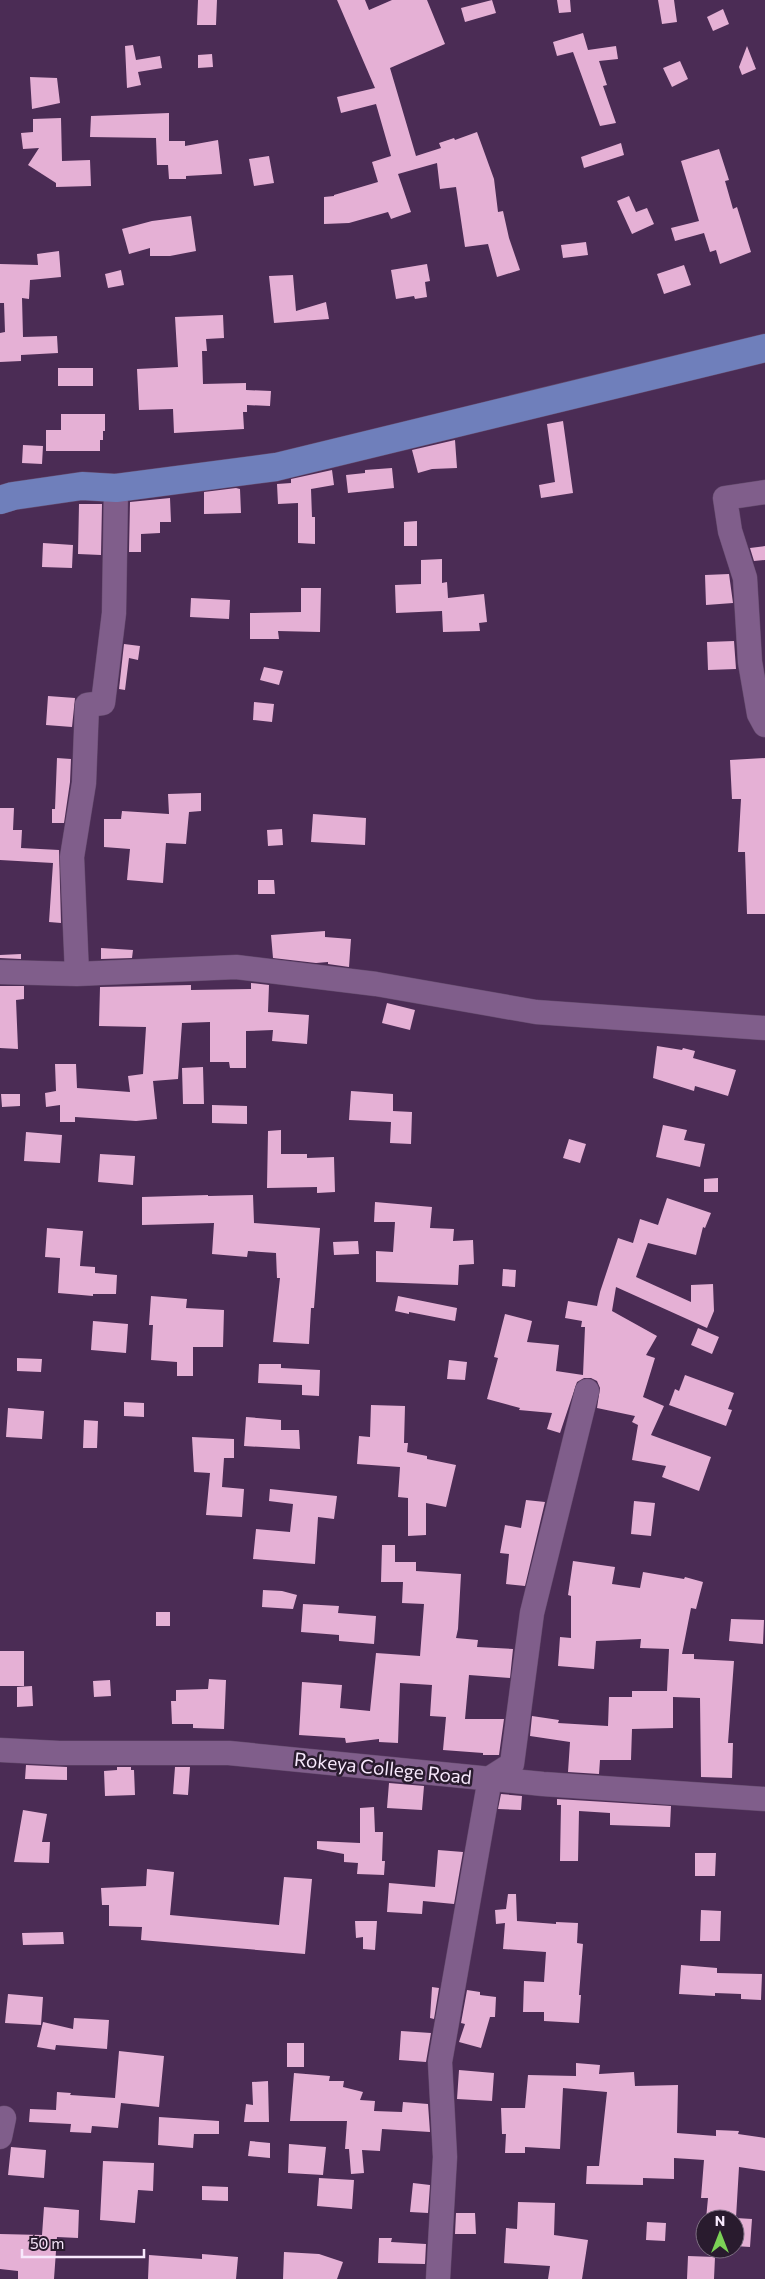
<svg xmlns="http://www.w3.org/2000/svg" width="765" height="2279" font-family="Commissioner,sans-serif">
<rect width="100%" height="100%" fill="#4b2c55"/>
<path fill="#e5b0d5" d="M198 0H217L216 25H197Z
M337 0H365L369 10 392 0H427L445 44 390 68 416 156 441 148 439 143 454 138 455 140 477 132 494 179 498 212 503 211 509 238 520 270 497 277 488 244 465 247 456 187 440 189 437 163 398 174 411 212 391 219 388 212 349 223 324 224V197L334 196V195L378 182 372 162 391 156 376 104 341 113 337 97 375 88Z
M492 0 496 13 465 22 461 8Z
M557 0H570L571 12 559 13Z
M658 0H674L677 22 662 24Z
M723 9 729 24 713 31 707 17Z
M583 33 588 50 616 46 618 59 599 61 607 85 603 86 616 123 600 126 573 52 557 56 553 42Z
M133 45 136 60 160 56 162 68 138 72 141 85 127 88 125 46Z
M747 46 756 69 742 75 739 67Z
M212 54 213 67 198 68V55Z
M680 61 688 79 672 87 663 68Z
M30 77 57 78 60 103 32 109Z
M169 113V141H185V146L218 140 222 174 186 176V179H169L168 165H157L156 138 90 137 91 116Z
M61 118 62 161 90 160 91 186 56 187V183L28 165 39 148 23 149 21 133 33 132V119Z
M621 143 624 155 584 168 581 157Z
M719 149 729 180 725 181 733 209 737 207 751 252 720 264 716 250 710 252 704 233 675 241 671 228 699 221 681 161Z
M269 156 274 183 254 186 249 159Z
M629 196 636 212 647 208 654 224 632 234 617 201Z
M191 216 196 251 170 256H150V248L129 254 122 229 152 221Z
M586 242 588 255 563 258 561 245Z
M59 251 61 277 30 280 29 299 22 298 23 337 57 336 58 353 21 355V361L0 362V333L5 332 4 303H0V264L38 265 37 254Z
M427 264 430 281 425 282 427 297 415 299 414 296 396 299 391 270Z
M684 265 691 285 664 294 657 274Z
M121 270 124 285 108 288 105 274Z
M293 275 296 311 326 302 329 319 274 323 269 276Z
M223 315 224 338 206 339 207 351H202L203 384 246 383V390L271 391 270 406 247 405V412H243L244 429 174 433 173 409 139 410 137 369 178 367 175 317Z
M58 368H93V386H58Z
M61 414H105V431H103V440H100V451H46V430H61Z
M563 421 573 493 541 498 539 485 555 482 547 424Z
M455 440 457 468 432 469 418 473 412 450Z
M23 445 43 446 42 464 22 463Z
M392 468 394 488 348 493 346 475 365 473V470Z
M332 470 334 485 311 489 312 517H315V544L298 543V503L278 504 277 484 291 483V479Z
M236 488 240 489 241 513 204 514V492Z
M170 498 171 522H160V533L141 534V552H129L130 502Z
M79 504H102L101 555 78 554Z
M417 521V546H404V522Z
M43 543 73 545 72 568 42 567Z
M765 546V560L754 561 750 548Z
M442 559V583L447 582 448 598 484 594 487 622 479 623 480 631 443 632 442 611 396 613 395 585 421 584V560Z
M729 574 733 603 706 605 705 575Z
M301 588H321L320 632 278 631 279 639H250V613L301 612Z
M191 598 230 600 229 619 190 617Z
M734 641 736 669 708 670 707 642Z
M124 644 140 646 138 660 129 658 125 690 119 689Z
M264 667 283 671 279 685 260 680Z
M48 696 75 698 72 727 46 725Z
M254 702 274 704 272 722 253 720Z
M57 758 71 759 70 782 64 823H52V809H55Z
M765 758V914H747L745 852H738L741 799H732L730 760Z
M201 793V811L189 812 186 844 166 843 163 883 127 880 130 849 104 847V819H121L122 811 169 814 168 794Z
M0 808H14L13 830H22L21 848 59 850 61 923 49 922 53 863 0 860Z
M313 814 366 818 365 845 311 842Z
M282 829 283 845 268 846 267 830Z
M258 880H274L275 894H258Z
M325 931V937L351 939 349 967 328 964V962L316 963 273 958 271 935Z
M101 948 133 950 132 958 101 959Z
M21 954V959L0 958V955Z
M251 983 269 985 268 1012 309 1015 307 1044 272 1041 273 1030 246 1031V1068H230L229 1062H210V1022L182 1023 178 1079 153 1081 157 1119 136 1121 75 1117V1122H60V1105L46 1107 45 1093 56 1091 55 1064H76L77 1088 130 1092 128 1076 143 1074 146 1027 99 1026 100 987 191 985V990L251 989Z
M0 986H24V999L16 1000 18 1049 0 1048Z
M387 1003 415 1010 410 1030 382 1023Z
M657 1046 682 1050 683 1048 695 1051 693 1058 736 1070 728 1096 695 1086 694 1091 653 1078Z
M203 1067 204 1104H183L182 1068Z
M351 1091 393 1094V1111L412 1112 411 1144 390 1143 391 1122 349 1120Z
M1 1094H20V1106L2 1107Z
M212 1105 247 1106V1124L212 1123Z
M663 1125 687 1130 684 1140 705 1144 700 1167 656 1157Z
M281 1130V1154H307V1158L334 1157 335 1192 317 1193V1187L267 1188 268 1131Z
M26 1132 62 1135 60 1163 24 1161Z
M569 1139 586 1144 580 1163 563 1158Z
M100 1154 135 1156 133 1185 98 1182Z
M718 1178V1192H704V1179Z
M208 1195V1196L253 1195 254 1223 320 1228 314 1308H311L309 1344 273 1342 280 1278H277L276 1253 248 1251 247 1257 212 1254 214 1223 142 1225V1197Z
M667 1198 711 1213 705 1228 703 1227 696 1255 648 1243 636 1277 691 1302V1285L713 1284 714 1311 707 1328 616 1287 612 1311 657 1336 646 1355 655 1358 643 1397 664 1406 651 1435 711 1457 699 1491 662 1477 666 1466 632 1460 638 1425 632 1422 635 1416 597 1408 600 1388 597 1381 591 1378H584L577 1382 560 1433 547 1429 552 1413 519 1410 520 1408 487 1399 498 1358 494 1357 505 1314 532 1321 527 1342 559 1345 556 1371 583 1375 585 1327H581L582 1321 565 1318 568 1301 597 1306 600 1292 618 1238 633 1243 640 1219 658 1225Z
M375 1202 432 1207 430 1228 454 1229 453 1241 473 1240 474 1264 459 1265 458 1285 376 1282V1251L393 1252 395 1222H374Z
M47 1228 83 1231 80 1266 95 1267V1273L117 1275 116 1294H93V1296L58 1293 60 1258 45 1257Z
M358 1241 359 1254 334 1255 333 1242Z
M503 1269 516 1270 515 1287 502 1286Z
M151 1296 187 1299 186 1308 224 1310 223 1347H193V1376H177V1362L151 1360 153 1325H149Z
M398 1296 457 1308 455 1321 409 1312V1314L395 1311Z
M93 1321 128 1324 126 1353 91 1350Z
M698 1328 719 1337 712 1354 691 1345Z
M17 1358 42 1359 41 1372 17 1371Z
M449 1360 467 1362 465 1380 447 1379Z
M259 1364H281V1368L320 1370 319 1396 302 1395V1385L258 1383Z
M685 1375 734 1393 728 1409 732 1410 726 1426 669 1405 675 1389 679 1391Z
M124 1402 144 1403V1417L124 1416Z
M371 1405 405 1406 404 1443H408L407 1452 427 1456V1459L456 1465 446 1507 426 1503V1535L408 1536V1498L398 1497 400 1467 357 1464 359 1436 370 1437Z
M8 1408 44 1411 42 1439 6 1437Z
M246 1417 281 1420V1430H299L300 1449 244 1446Z
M84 1420 98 1421 97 1448H83Z
M192 1437 234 1439V1458H224L222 1487 244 1489 242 1517 206 1515 210 1473 194 1472Z
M270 1489 337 1496 334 1519 318 1517 315 1564 253 1559 256 1529 290 1532 293 1504 269 1501Z
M526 1500 545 1502 525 1586 506 1584 509 1554 500 1553 505 1525 521 1528Z
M634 1501 655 1503 651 1536 631 1534Z
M382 1545H395V1562H416V1571L461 1574 458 1629 456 1638 478 1640 477 1647 513 1649 510 1678 469 1675 465 1719H504L499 1755H483V1753L443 1750 446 1717 430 1716 432 1685 400 1683 398 1743 379 1742V1739L346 1743 345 1738 299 1735 302 1682 342 1685 340 1708 370 1711 376 1653 420 1656 424 1604 402 1603 403 1582H381Z
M573 1561 615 1567 612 1584 640 1588 643 1572 684 1579 685 1577 703 1582 696 1609 691 1608 682 1654H694V1659L734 1661 728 1743H733L732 1778 701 1777 700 1698 673 1697V1728L632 1729 631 1760H600L599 1774 568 1772 570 1742 530 1736 532 1716 559 1720 558 1723 608 1726 609 1697H632V1691H667L669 1649 640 1648 641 1639 596 1641 594 1669 558 1666 560 1637 571 1638V1596L568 1595Z
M263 1590 282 1591 297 1595 293 1609 262 1607Z
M303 1604 339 1606 338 1613 376 1616 374 1644 339 1641V1635L301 1632Z
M156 1612H170V1626H156Z
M731 1619 764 1620 763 1644 729 1641Z
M0 1651H24V1686H0Z
M209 1679 226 1680 224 1729 193 1728V1724H172L171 1701H176V1690L208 1689Z
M110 1680 111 1696 94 1697 93 1681Z
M32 1686 33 1706 17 1707V1687Z
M26 1765 67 1767V1780L25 1779Z
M117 1767H131V1770H134L135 1795 105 1796 104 1771 117 1770Z
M175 1767H190L188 1795 173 1794Z
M389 1783 424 1786 422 1810 387 1808Z
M501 1794 522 1796 521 1810 498 1809Z
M557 1799 671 1806 670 1827 610 1825V1813L579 1811 578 1861H560L561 1805H557Z
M374 1807 375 1832H383L382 1861H385L384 1875 357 1874 358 1863 344 1862V1854L317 1849V1841L360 1843V1808Z
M23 1810 47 1814 42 1842H50L49 1863 14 1862Z
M438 1850 463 1852 454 1904 423 1901 422 1914 387 1912 389 1883 435 1887Z
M695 1853H716L715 1876H695Z
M147 1869 174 1872 170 1915 279 1925 284 1877 312 1879 305 1954 141 1940 142 1927 109 1926V1905H102L101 1888 146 1886Z
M508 1894H516L517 1921 556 1924V1922L578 1923 577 1943 583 1944 579 1995H581L579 2023 544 2021V2012H523L524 1981 544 1982 546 1952 503 1949 505 1923 496 1924 495 1910 506 1909Z
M701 1910 721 1911 720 1941H700Z
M355 1921H377L375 1950 363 1949V1937L356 1938Z
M63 1932 64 1944 23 1945 22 1933Z
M681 1965 717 1968V1973L762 1974 761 2000 741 1999V1994L715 1993V1996L679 1994Z
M432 1987 439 1988 434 2019 430 2018Z
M467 1990 480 1992V1995L496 1997 495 2017H490L481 2048 459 2042 465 2024 461 2023Z
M8 1994 43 1997 41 2025 5 2023Z
M74 2018 109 2020 107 2049 56 2045 55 2050 37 2047 43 2022 73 2029Z
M401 2031 431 2033 426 2062 399 2060Z
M287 2043H304V2067H287Z
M119 2051 164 2056 159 2107 121 2103 118 2128 92 2126 91 2133 70 2132 71 2124 29 2122 30 2109 56 2110 57 2092 71 2093 70 2095 115 2098Z
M576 2063 600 2065 599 2074 634 2072 635 2086 678 2085 677 2133 716 2136V2130L739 2131 738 2134 765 2138V2171L739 2167 736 2218 752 2219 750 2247 735 2246V2219H706L708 2198H701L704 2160 674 2158V2179L643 2178V2185L586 2184 587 2166H599L607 2092 563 2088 560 2149 525 2147V2153H505L506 2134H502L501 2108H525L528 2075 576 2076Z
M459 2070 494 2073 492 2101 457 2099Z
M294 2073 330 2076 329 2081H344L343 2087 363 2092 360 2100 375 2101 374 2111 402 2112 403 2102 428 2104 430 2132 382 2129 380 2151 362 2150 364 2173 351 2174 349 2149H345L347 2121H290Z
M268 2081 269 2122H244L246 2104 253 2105 252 2082Z
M159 2117 219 2121V2134H194L193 2148 158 2145Z
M250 2141 270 2143V2158L248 2156Z
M289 2144 326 2147 323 2175 288 2173Z
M11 2147 46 2150 44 2178 8 2175Z
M103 2161 154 2163 153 2191 138 2190 135 2223 100 2220Z
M319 2178 354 2180 352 2209 317 2206Z
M413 2183 430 2185 428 2213 410 2212Z
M202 2186 228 2187V2201L202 2200Z
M518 2202 555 2203 554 2235 588 2240 582 2279H548L550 2266 504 2263 506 2228 517 2229Z
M44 2207 79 2210 78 2238 57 2237 54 2279H18V2271L0 2269V2234L42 2235Z
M456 2213H475L476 2234H455Z
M647 2222 666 2223 665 2241 646 2240Z
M379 2238H392L391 2242 426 2244 425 2264 378 2263Z
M284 2252 319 2254 343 2262 337 2279H283Z
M202 2254 238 2257 236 2279H148L149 2255 202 2259Z
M688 2256 715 2257 714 2279H687Z"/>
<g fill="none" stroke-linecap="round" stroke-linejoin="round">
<defs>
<path id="minor" d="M765 492 725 498 730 531 745 578 750 662 759 714 765 725
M0 972 77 974 236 967 376 984 536 1012 765 1028
M77 974 72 857 84 783 87 705 103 703 114 613 116 488
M0 1750 59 1753H229L543 1784 765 1799
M0 2137 4 2118
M438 2279 445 2157 440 2062 490 1778 512 1764 532 1613 587 1391"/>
<path id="major" d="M0 500 13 496 82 486 116 488 276 467 765 348"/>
</defs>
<use href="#minor" stroke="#644b6d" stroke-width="25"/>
<use href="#major" stroke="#644b6d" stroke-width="29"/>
<use href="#minor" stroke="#805e8b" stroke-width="24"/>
<use href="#major" stroke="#6f7fbb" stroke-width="28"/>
</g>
<g text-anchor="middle" stroke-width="5" stroke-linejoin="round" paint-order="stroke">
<g font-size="19" fill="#f8e9fd" stroke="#291b2e">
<text transform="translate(383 1768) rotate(6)" y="7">Rokeya College Road</text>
</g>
</g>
<g transform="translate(720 2234)"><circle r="24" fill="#291b2e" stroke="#7c6d81"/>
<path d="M0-4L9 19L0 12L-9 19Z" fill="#7bd156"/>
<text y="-8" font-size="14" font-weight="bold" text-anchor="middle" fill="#f8e9fd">N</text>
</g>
<path d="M22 2249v8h122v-8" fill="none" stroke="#f8e9fd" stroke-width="2.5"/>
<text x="30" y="2249" font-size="15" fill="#f8e9fd" stroke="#291b2e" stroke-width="4" paint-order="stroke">50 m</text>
</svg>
